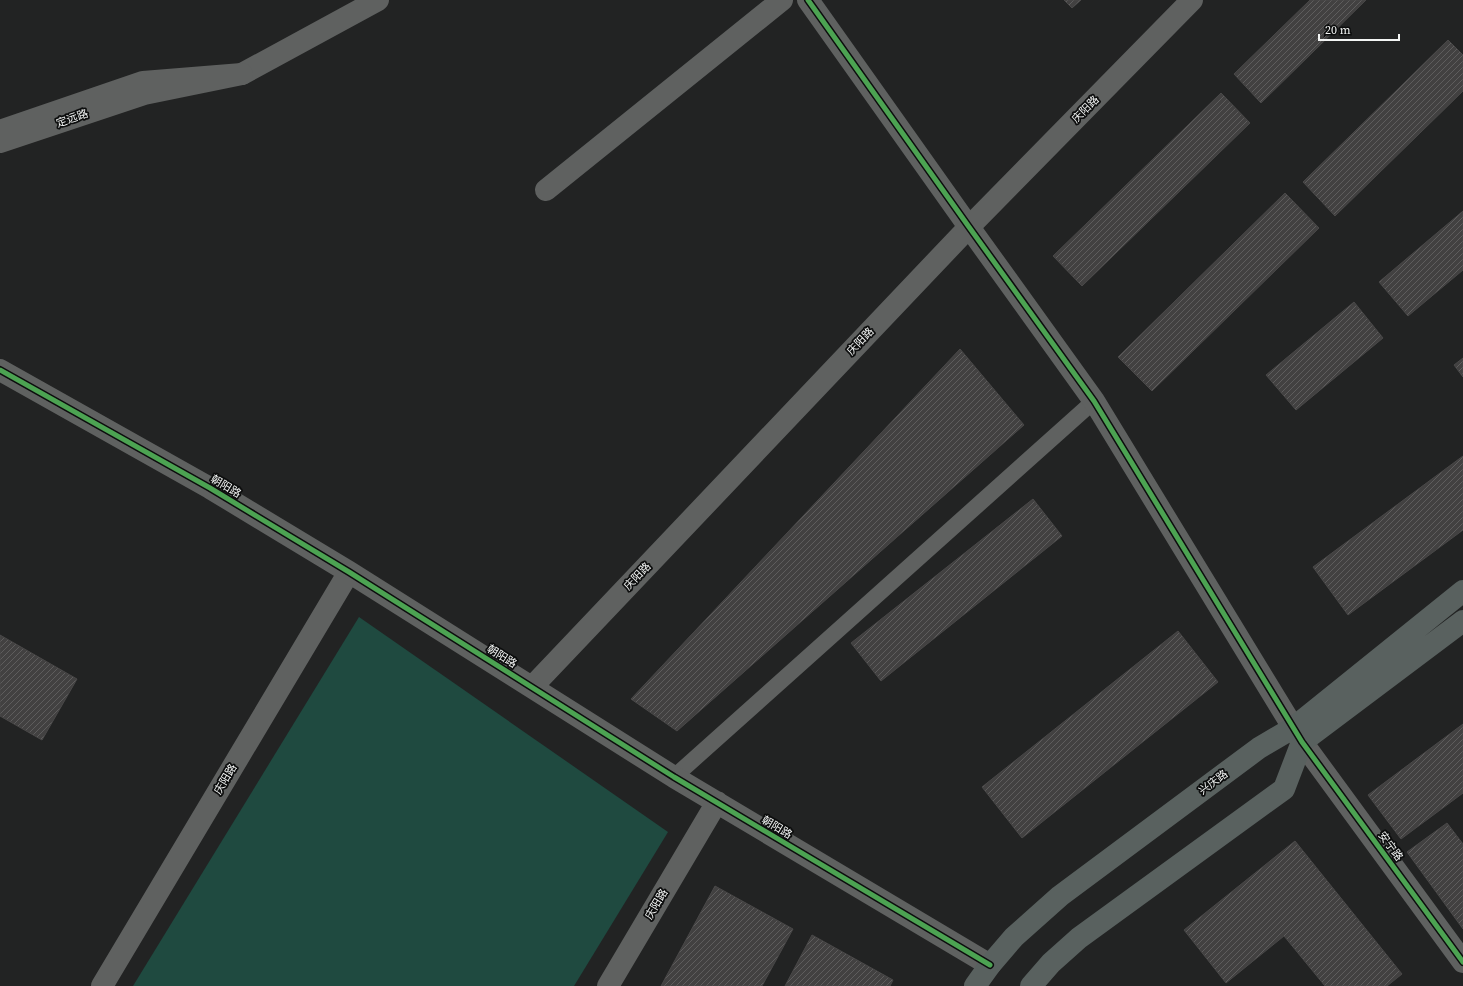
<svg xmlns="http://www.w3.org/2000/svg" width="1463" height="986" font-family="'Source Serif 4','Noto Sans SC',serif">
<defs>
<pattern id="building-hatch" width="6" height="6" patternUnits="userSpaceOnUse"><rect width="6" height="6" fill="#424141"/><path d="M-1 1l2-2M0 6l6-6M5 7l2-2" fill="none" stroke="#5e5d5d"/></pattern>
</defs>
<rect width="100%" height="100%" fill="#222323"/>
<path fill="#1f4a40" d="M359 617 668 832 574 986H133Z"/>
<path fill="url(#building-hatch)" stroke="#494848" d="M1064 0H1081L1072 8Z
M1310 0H1366L1261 103 1234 74Z
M1448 40 1463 55V91L1335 216 1303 182Z
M1221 93 1250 123 1082 286 1053 256Z
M1285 193 1319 228 1152 391 1118 357Z
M1463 211V270L1408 316 1379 282Z
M1354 302 1383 338 1296 410 1266 375Z
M960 349 1024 425 677 731 631 699Z
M1463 358V377L1454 365Z
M1463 456V530L1348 615 1313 567Z
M1033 499 1062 536 881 681 851 643Z
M1178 631 1218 682 1022 838 982 787Z
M0 635 77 679 42 740 0 716Z
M1463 724V793L1401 839 1368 795Z
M1447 823 1463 844V929L1407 852Z
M1295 841 1402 974 1387 986H1325L1284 936 1226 983 1184 930Z
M715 886 793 929 762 986H661Z
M812 935 893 980 890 986H785Z"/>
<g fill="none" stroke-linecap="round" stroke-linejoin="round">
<path stroke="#5f6160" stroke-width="16" d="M674 777 1094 401"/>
<path stroke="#5f6160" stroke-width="22" d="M808 0 969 227 1094 401 1302 742 1463 962
M242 74 378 0
M546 190 782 0"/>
<path stroke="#5f6160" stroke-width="22" d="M0 131 143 82 242 74 144 94 0 142
M0 370 210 488 349 572 674 777 990 965
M532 687 969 227 1192 0
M102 986 349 572
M608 986 717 802"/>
<path stroke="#59615f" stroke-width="22" d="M975 986 990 965 1014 937 1060 896 1259 748 1293 728 1463 591
M1031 986 1051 963 1079 938 1284 789 1302 742 1463 621"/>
<defs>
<path id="cycleway" d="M808 0 969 227 1094 401 1302 742 1463 962
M0 370 210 488 349 572 674 777 990 965"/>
</defs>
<use href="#cycleway" stroke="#0c0d0d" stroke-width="8"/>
<use href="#cycleway" stroke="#4ca352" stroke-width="5"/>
</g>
<g text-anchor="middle" stroke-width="3.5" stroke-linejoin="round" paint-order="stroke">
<g font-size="11" fill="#f3f5f4" stroke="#0c0d0d">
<text transform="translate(1085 109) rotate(-45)" y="4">庆阳路</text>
<text transform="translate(72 118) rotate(-19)" y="4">定远路</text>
<text transform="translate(860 341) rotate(-46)" y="4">庆阳路</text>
<text transform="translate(226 486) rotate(31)" y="4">朝阳路</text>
<text transform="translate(637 576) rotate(-46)" y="4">庆阳路</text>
<text transform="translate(502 656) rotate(32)" y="4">朝阳路</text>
<text transform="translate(225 779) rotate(-59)" y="4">庆阳路</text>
<text transform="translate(1213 782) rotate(-37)" y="4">兴庆路</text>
<text transform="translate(777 827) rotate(31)" y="4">朝阳路</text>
<text transform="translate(1391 846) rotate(54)" y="4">安宁路</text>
<text transform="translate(656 904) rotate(-59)" y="4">庆阳路</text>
</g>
</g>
<path d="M1319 34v6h80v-6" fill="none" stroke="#f3f5f4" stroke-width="2"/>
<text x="1325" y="34" font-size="12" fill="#f3f5f4" stroke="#0c0d0d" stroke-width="3" paint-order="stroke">20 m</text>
</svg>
